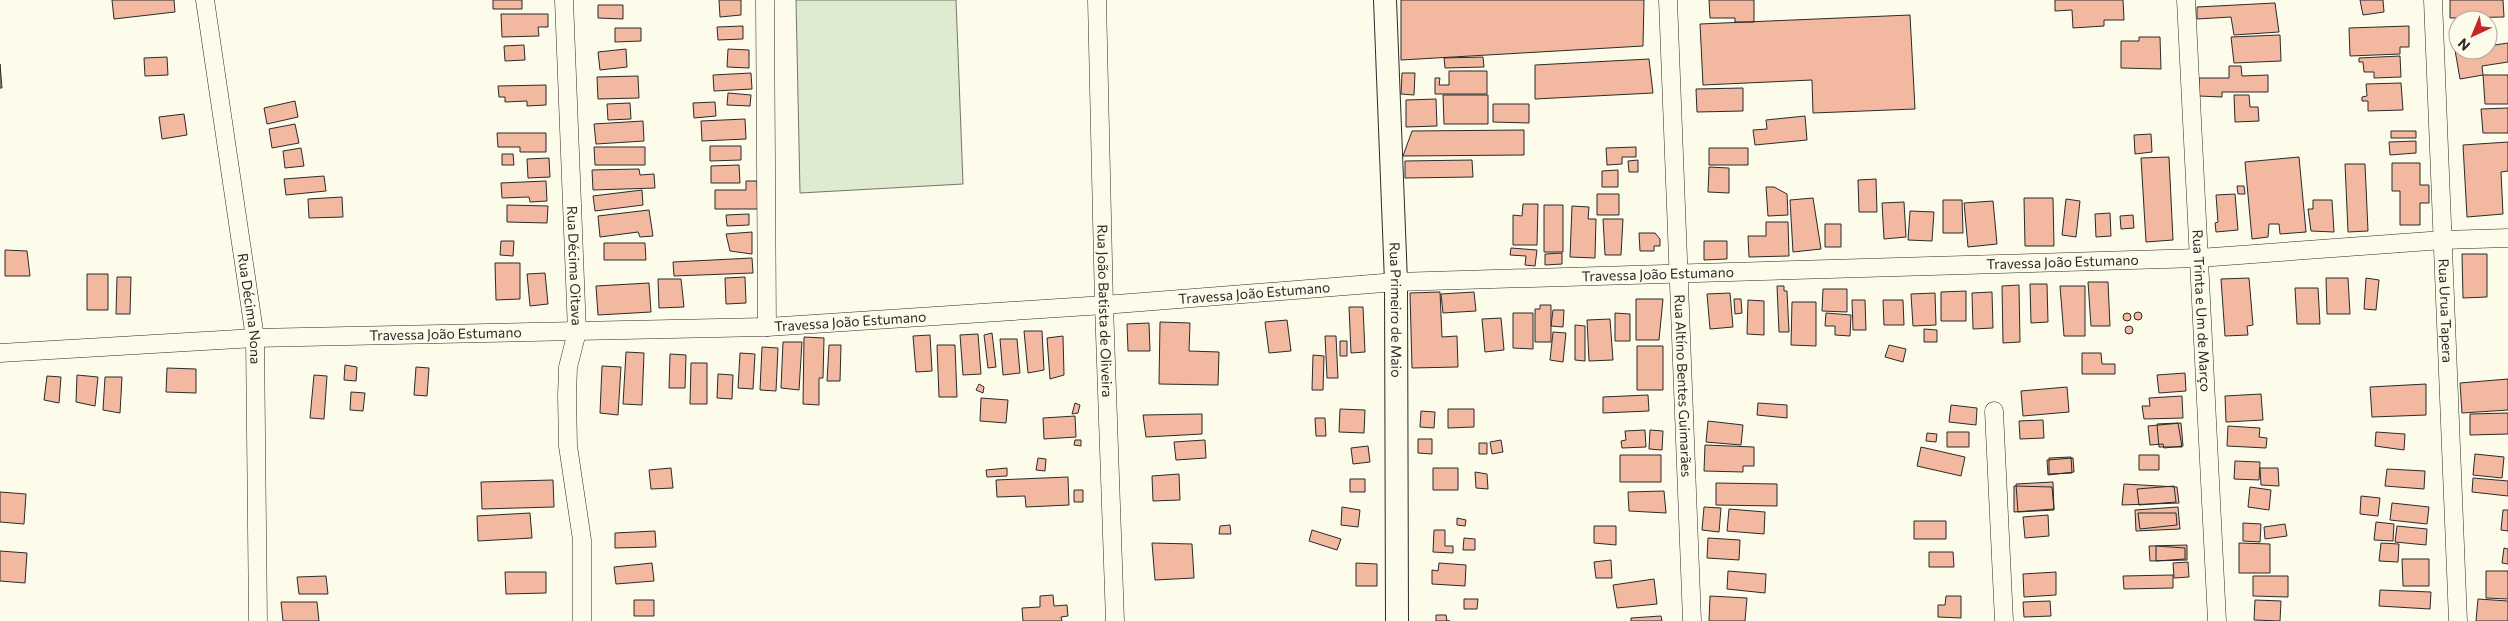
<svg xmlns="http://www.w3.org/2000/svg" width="2508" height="621" font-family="Commissioner,sans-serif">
<rect width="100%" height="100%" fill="#fdfbea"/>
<path fill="#deebd1" stroke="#74746e" d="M796 0H956L963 184 800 193Z"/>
<path fill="#f2b8a0" stroke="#2b2b2b" d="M112 0H174L175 12 114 19Z
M493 0H522V9H493Z
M719 0H741V15L720 17Z
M1401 0H1644L1643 46 1401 60Z
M1709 0H1754V22H1735V18H1710Z
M2055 0H2123L2124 20H2104V26L2073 28 2072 10 2055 11Z
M2360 0H2383L2384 12 2363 15Z
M2450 0H2503L2504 17 2450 18Z
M2275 3 2279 32 2234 35 2231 17 2197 19V7Z
M598 5H623V19L598 18Z
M501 14H548V27H538L539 36 502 37Z
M1910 15 1915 109 1813 113 1812 80 1703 85 1700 24Z
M743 26V39L718 40 717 27Z
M2409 26V47H2400V54L2350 56 2349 28Z
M615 28H641V41L615 42Z
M2280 35 2281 61 2234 63 2231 37Z
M2139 37H2160L2161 69 2121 68V41H2139Z
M2508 43V62L2482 66 2483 75 2460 79 2455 50H2488V46Z
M524 45 525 60 505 61 504 46Z
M626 49 627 67 600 70 598 52Z
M728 49 749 50V68L727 67Z
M2400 56 2401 77 2374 78V72H2364L2363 62H2359V58Z
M167 57 168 75 145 76 144 58Z
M1483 57 1484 67 1445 68 1444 58Z
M1649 59 1653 93 1535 99V65Z
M0 64 2 88H0Z
M2229 66H2241L2242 76 2268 75V92H2222V97L2199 96V78H2229Z
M1449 71H1487V94H1435V78H1440L1439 85H1449Z
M751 73 752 89 714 91 713 75Z
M1402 73H1415L1414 95 1401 94Z
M2483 75H2508V104H2485Z
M638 76 639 98 598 99 597 77Z
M2401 83 2403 110 2368 111V101H2362V97L2367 96 2366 84Z
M546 85V105L527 106V101L505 102V97H499L498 86Z
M1743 88V111L1697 112 1696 89Z
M728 93 751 95 750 106 727 105Z
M1443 95H1488V124H1444Z
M2234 95H2249L2250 107H2258L2259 121 2235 122Z
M1436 99 1437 126 1406 127V100Z
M295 101 298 117 267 124 264 108Z
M715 102 716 116 694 118 693 103Z
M630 103 631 119 608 120 607 104Z
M1493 104H1529V123L1493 122Z
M2508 108V133H2483L2481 109Z
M184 114 187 135 162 139 159 117Z
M1805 116 1807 140 1755 145 1753 130 1767 129 1766 120Z
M745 119 746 139 702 141 701 121Z
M643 121 644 141 596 144 594 124Z
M295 124 299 143 272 148 269 129Z
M1524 130V155L1403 156 1412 131Z
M2391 131H2416V138H2391Z
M497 133H546V152H520V147H498Z
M2151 134 2152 152 2135 154 2134 135Z
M2416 141V153L2390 155 2389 142Z
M2508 142V171L2501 172 2503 214 2467 217 2463 145Z
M710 146H741V160L710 161Z
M594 147H645V165H595Z
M1636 147V157H1622V164L1607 165 1606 148Z
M301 148 304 166 285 168 283 151Z
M1709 148H1748V165H1709Z
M502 154H513L514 165H502Z
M2169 157 2173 240 2146 242 2141 158Z
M2299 157 2306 232 2280 234 2279 224H2269L2268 237 2252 239 2245 162Z
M549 158 550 177 528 178 527 159Z
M1472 160 1473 177 1405 178V161Z
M1638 160V172H1629L1628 161Z
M2392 163H2420V185H2429V203H2420V225H2400V191H2392Z
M2345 164H2365L2368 231 2348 232Z
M739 165 740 183H711V166Z
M1709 167 1729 168V193L1708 192Z
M639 169 640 175 654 174 655 188 593 190 592 170Z
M1618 170V187H1602V171Z
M324 176 326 191 286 195 284 179Z
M1876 179 1877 212H1859L1858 180Z
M546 181 547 201 530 202 529 197 502 198 501 183Z
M746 181H757L758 209H715V190H746Z
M2237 186H2244L2245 194H2238Z
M1766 187H1774L1787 194 1788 215 1768 216Z
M642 190 643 205 595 211 593 196Z
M1597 194H1619V215H1597Z
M2235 194 2238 230 2216 232 2215 223 2218 222 2216 195Z
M342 197 343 217 309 218 308 199Z
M1813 198 1821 249 1793 252 1790 200Z
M2024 198H2053L2054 246H2025Z
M2066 199 2080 201 2076 237 2062 235Z
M1943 200H1962L1963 233H1943Z
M2313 200H2332L2334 232 2311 231 2308 209H2313Z
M1993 201 1997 244 1968 247 1964 203Z
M1904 202 1906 237 1884 239 1882 203Z
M1523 204H1538L1537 245H1513V215L1522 216Z
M507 205 548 206 547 223 507 222Z
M1544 205H1563V252H1544Z
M1572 206 1589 207 1588 219H1596L1595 258 1570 257Z
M649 210 653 236 640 237 638 232 600 237 598 216Z
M1910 211 1934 212 1932 241 1908 240Z
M2110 213 2111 236 2096 237 2095 214Z
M749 214V225L727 226 726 215Z
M2133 215 2134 228 2121 229 2120 216Z
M1603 219H1623L1621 255H1605Z
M1766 222H1788L1789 256 1749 257 1748 236H1766Z
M1825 224H1841V247H1825Z
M752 232V254L730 251 726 234Z
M1639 233H1655L1660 239V246H1654V251H1640Z
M501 241H514L513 256 500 255Z
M1704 241H1727V259L1704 260Z
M604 243H645L646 260H604Z
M1511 248 1537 250 1535 266 1525 265 1526 256 1510 255Z
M5 250 27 251 30 276H5Z
M1562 253V264L1545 265V254Z
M2462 254H2487V297L2463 298Z
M752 258 753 273 674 276 673 262Z
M495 263H520V299L496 300Z
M545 273 548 304 530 306 527 274Z
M87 274H108V310H87Z
M117 277H131L130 314H116Z
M745 277 746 303 726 304 725 278Z
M2249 278 2253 325 2247 326 2248 335 2225 336 2221 279Z
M2326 278H2348L2350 314H2327Z
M2366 278 2379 280 2376 310 2364 309Z
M658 279H681L684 307 659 308Z
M2088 282H2108L2110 326H2091Z
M649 283 651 312 598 315 596 286Z
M2030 284H2047L2048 322 2031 323Z
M2019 285 2020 342 2003 343 2002 286Z
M1777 286H1784V291H1787L1789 332H1779Z
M2060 286H2085V336H2064Z
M2295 288H2318L2320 324H2297Z
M1823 289H1847V312L1822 311Z
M1966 291V321H1941V292Z
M1440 292 1442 337 1457 336 1458 367 1412 368 1410 293Z
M1474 292 1476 311 1443 313 1441 294Z
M1992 292 1993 328 1973 329 1972 293Z
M1730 293 1733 327 1710 329 1707 294Z
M1935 293 1936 325 1913 326 1911 294Z
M1636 299H1663L1659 340H1636Z
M1734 299H1741L1742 313 1735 314Z
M1748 300 1764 301V335L1747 334Z
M1852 300H1865L1866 330H1853Z
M1883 300H1903L1904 325H1884Z
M1792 302H1816V346L1791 345Z
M1540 305H1551V342H1535V309H1540Z
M1349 307H1363L1365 352 1351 353Z
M1553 310H1564L1563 327 1551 326Z
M2134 316a4 4 0 1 1 8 0a4 4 0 1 1-8 0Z
M2123 317a4 4 0 1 1 8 0a4 4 0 1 1-8 0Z
M1513 313H1533V349L1513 348Z
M1615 313 1630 314V341H1615Z
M1826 313 1851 315 1850 336 1835 335V326H1825Z
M1501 318 1504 350 1485 352 1482 319Z
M1610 319 1613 360 1589 361 1587 320Z
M1287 320 1291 351 1269 353 1265 322Z
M1160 322 1190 323 1189 351 1219 352 1218 385 1159 384Z
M1149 323 1150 351H1128L1127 324Z
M1575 325 1585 326V361L1575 360Z
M2125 330a4 4 0 1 1 8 0a4 4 0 1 1-8 0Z
M1924 329 1937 330V342H1924Z
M1024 331H1042L1044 370 1028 373Z
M1553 332 1566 333 1563 362 1550 360Z
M992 333 996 367 988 368 984 335Z
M978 334 981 374 963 375 960 335Z
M930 335 932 371 916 372 913 336Z
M1063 336 1064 375 1050 379 1047 338Z
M1325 336H1336L1338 378H1327Z
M804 337 824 338 823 378H819V405L803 404Z
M1000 339H1017L1020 373 1003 375Z
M1340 341H1347V356H1340Z
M783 342H802L799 390 781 388Z
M829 345H841L840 381H827Z
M937 345H955L957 397H939Z
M1889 345 1906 349 1903 362 1885 357Z
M1637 346H1663V390H1637Z
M762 347 778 348 776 391 760 390Z
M626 352 644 353 642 405 623 404Z
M740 353 755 354 753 389 738 388Z
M2082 353H2101L2102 364H2115V374H2082Z
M670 354 686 355 685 388H669Z
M1313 355 1324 356 1323 390H1312Z
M691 363H707V404H690Z
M345 365 357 367 356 381 344 380Z
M602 366 621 367 618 415 600 413Z
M416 367 429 368 427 396 414 395Z
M167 368 196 369V393L166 392Z
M2185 373 2186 391 2159 393 2157 375Z
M718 374 733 375 732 399 717 398Z
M77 375 98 377 95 406 76 402Z
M314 375 327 376 324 419 310 418Z
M47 376 61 377 59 403 44 400Z
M105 377H122L120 413 103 410Z
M2508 379V410L2462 413 2460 383Z
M979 384 984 387 983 393 976 390Z
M2426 384V415L2372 417 2370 387Z
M2067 387 2069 412 2023 416 2021 391Z
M351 392 365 393 363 411 350 410Z
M2261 394 2263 420 2226 422 2225 396Z
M1648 395 1649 411 1603 413V397Z
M2182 396 2183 418 2144 419 2142 406H2150L2149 398Z
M981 398 1008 400 1006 423 980 421Z
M1075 403 1080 405 1078 413 1072 414Z
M1758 403 1787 405V418L1757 415Z
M1951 405 1977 408 1976 425 1949 422Z
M1340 409 1365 410 1364 433 1339 432Z
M1448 409H1474V427L1448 428Z
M1421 411 1435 412 1434 428 1420 427Z
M2508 413V434L2470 435V414Z
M1202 414V434L1146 437 1143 415Z
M1075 416 1076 437 1044 439 1043 418Z
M1315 418H1325L1326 436H1316Z
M2043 420 2044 438 2020 439 2019 421Z
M1708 421 1743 425 1741 445 1706 442Z
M2178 423 2182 447H2159L2157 424Z
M2181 423 2183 446 2164 448 2163 444 2150 445 2148 426Z
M2228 426 2260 428 2259 437 2267 438 2266 448 2227 446Z
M1645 430 1646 447 1622 448 1621 441 1626 440 1625 431Z
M1650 430 1663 431 1662 450 1649 449Z
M1947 432H1969V447H1947Z
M2376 432 2405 434 2404 450 2375 446Z
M1927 433 1937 434 1936 442 1926 441Z
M1418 439H1432V454L1418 453Z
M1075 440H1081V446L1074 445Z
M1205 440 1206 458 1176 460 1174 442Z
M1501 440 1503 452 1492 454 1490 442Z
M1479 443H1487V454H1479Z
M1705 445 1754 447V466H1743V472L1704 471Z
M1368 446 1370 462 1353 464 1351 448Z
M1921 447 1965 457 1961 476 1917 466Z
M2475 454 2504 457 2502 478 2473 475Z
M1620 455H1661V482H1620Z
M2139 455H2159V470H2139Z
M2071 457 2072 473 2049 474V458Z
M1038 458 1046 459 1045 471 1036 470Z
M2073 458 2074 472 2048 475 2047 460Z
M2235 461 2260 462 2259 480 2234 479Z
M671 468 673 488 651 489 649 470Z
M1007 468V476L987 477 986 470Z
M1433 468H1458V490H1433Z
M2260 468H2278L2279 486 2261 485Z
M2387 469 2425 471 2424 489 2385 486Z
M1475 472 1487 474 1488 489 1476 488Z
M1179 474 1180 500 1153 501 1152 476Z
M1068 477 1069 505 1026 507 1025 496 997 497 996 480Z
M2473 478 2508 481V496L2472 492Z
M1350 479H1365V492H1350Z
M553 480 554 507 482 509 481 482Z
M2053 482 2054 510 2018 512 2016 484Z
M1716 483 1777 484V506L1716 505Z
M2124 484 2177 487 2179 503 2122 505Z
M2014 486 2052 487 2054 509 2014 512Z
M2174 486 2176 502 2139 505 2137 489Z
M2250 487 2271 490 2269 510 2248 507Z
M1074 490H1083V502H1074Z
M1664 491 1666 513 1629 511 1628 492Z
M0 492 26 494 24 524 0 522Z
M2361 496 2380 498 2378 516 2360 514Z
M2392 503 2429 507 2427 524 2390 520Z
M1342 507 1360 510 1358 527 1341 525Z
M1704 507 1721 508 1719 532 1702 530Z
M2178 507 2180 529 2136 531 2135 510Z
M1729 509 1765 512 1764 534 1727 531Z
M2503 510H2508V531L2501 530Z
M530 513 532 538 478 541 477 516Z
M2138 513H2176L2177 525 2140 529Z
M2048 515 2049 536 2025 538 2023 517Z
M1457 518 1466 520 1465 526 1457 525Z
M1914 521H1946V539H1914Z
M2376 522 2394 524 2393 541 2374 540Z
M2243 523 2261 524 2260 542 2243 541Z
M2285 524 2287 536 2265 539 2264 527Z
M1230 525 1231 534H1219L1220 526Z
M1594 526H1616V545L1594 543Z
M2397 526 2427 529 2426 545 2395 542Z
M1312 530 1341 539 1337 550 1309 541Z
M1434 530H1445V546H1453V553L1433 552Z
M655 531 656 547 615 548V533Z
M1464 538 1475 539V550H1463Z
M1708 538 1740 540 1739 560 1707 558Z
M1152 543 1192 544 1194 578 1155 580Z
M2239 543 2270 544V573H2239Z
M2381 543 2399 544 2398 562 2379 561Z
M2187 545V560L2150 561 2149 546Z
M2156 546 2185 548V559L2156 561Z
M2504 548 2508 549V564L2502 563Z
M0 551 27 553 25 583 0 581Z
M1929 552H1953L1954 567H1929Z
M2402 559H2429V586H2403Z
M1611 560 1612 578H1596L1594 562Z
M2188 562 2189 577 2174 578 2173 563Z
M652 563 654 581 616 584 614 567Z
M1356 563 1377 564V586H1356Z
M1439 563 1466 565 1465 586 1432 584V570L1438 571Z
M1728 571 1766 574 1765 593 1727 589Z
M2486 571H2508V599L2486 598Z
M505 572H546V593L506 594Z
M2056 572V595L2024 597 2023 574Z
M2173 575V588L2124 589 2123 576Z
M326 576 328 594H299L297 577Z
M2253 576H2288V597L2253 596Z
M1654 579 1657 604 1617 608 1613 585Z
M2380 590 2431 592 2430 609 2379 606Z
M1053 595 1054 606 1067 605 1068 616 1061 617 1062 621H1023L1022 608 1040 607V596Z
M1710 596 1747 598 1745 621H1709Z
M1946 596H1961V618L1938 617V605H1945Z
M1464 599H1478L1477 609H1464Z
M2478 599 2508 601V621H2476Z
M634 600H654V616H634Z
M2255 600 2281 601 2280 621 2254 620Z
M2050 601 2051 616 2024 617 2023 602Z
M281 602H317L319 621H283Z
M1436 615H1446L1447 621H1450H1436Z
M1661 616 1662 621H1631V618Z"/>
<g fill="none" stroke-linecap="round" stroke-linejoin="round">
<defs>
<g id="minor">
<path id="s1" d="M205 0 255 338 258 621"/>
<path id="s2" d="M564 0 577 332 568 367 567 396 568 446 582 540V621"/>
<path d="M765 0 767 327"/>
<path id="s3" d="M1097 0 1104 305 1115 621"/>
<path id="s4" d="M1668 0 1692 621"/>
<path id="s5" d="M2186 0 2217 621"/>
<path id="s6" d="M2433 0 2458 621"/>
<path id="s7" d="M0 353 255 338 767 327 1104 305 1396 282 2199 258 2443 240 2508 238"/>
<path d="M1994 411 2004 621"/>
</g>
<g id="tertiary">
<path id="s8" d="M1385 0 1396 282 1397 621"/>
</g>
</defs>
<use href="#minor" stroke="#2b2b2b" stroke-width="19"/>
<use href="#tertiary" stroke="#2b2b2b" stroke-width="24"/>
<use href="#minor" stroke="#fdfbea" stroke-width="18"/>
<use href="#tertiary" stroke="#fdfbea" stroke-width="22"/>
</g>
<g text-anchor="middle" stroke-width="4" stroke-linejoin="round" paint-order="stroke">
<g font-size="14" fill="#2b2b2b" stroke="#fdfbea">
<text dy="5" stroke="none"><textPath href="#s7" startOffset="2065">Travessa João Estumano</textPath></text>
<text dy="5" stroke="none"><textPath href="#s2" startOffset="266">Rua Décima Oitava</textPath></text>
<text dy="5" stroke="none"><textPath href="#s7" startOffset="1660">Travessa João Estumano</textPath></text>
<text dy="5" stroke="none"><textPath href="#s7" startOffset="1256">Travessa João Estumano</textPath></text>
<text dy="5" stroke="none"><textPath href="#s1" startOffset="312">Rua Décima Nona</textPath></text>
<text dy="5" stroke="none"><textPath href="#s8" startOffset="310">Rua Primeiro de Maio</textPath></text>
<text dy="5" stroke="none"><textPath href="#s5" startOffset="311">Rua Trinta e Um de Março</textPath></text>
<text dy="5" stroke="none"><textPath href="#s6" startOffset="311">Rua Urua Tapera</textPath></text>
<text dy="5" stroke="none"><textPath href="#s3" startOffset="311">Rua João Batista de Oliveira</textPath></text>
<text dy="5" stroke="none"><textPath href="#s7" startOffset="851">Travessa João Estumano</textPath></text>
<text dy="5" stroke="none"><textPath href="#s7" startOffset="446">Travessa João Estumano</textPath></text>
<text dy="5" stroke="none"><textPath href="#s4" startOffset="386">Rua Altíno Bentes Guimarães</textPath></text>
</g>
</g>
<g transform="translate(2473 35) rotate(224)"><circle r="24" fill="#fdfbea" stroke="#a9a89e"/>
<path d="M0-4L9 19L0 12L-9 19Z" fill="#c62828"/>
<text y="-8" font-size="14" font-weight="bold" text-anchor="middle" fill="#2b2b2b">N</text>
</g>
</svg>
